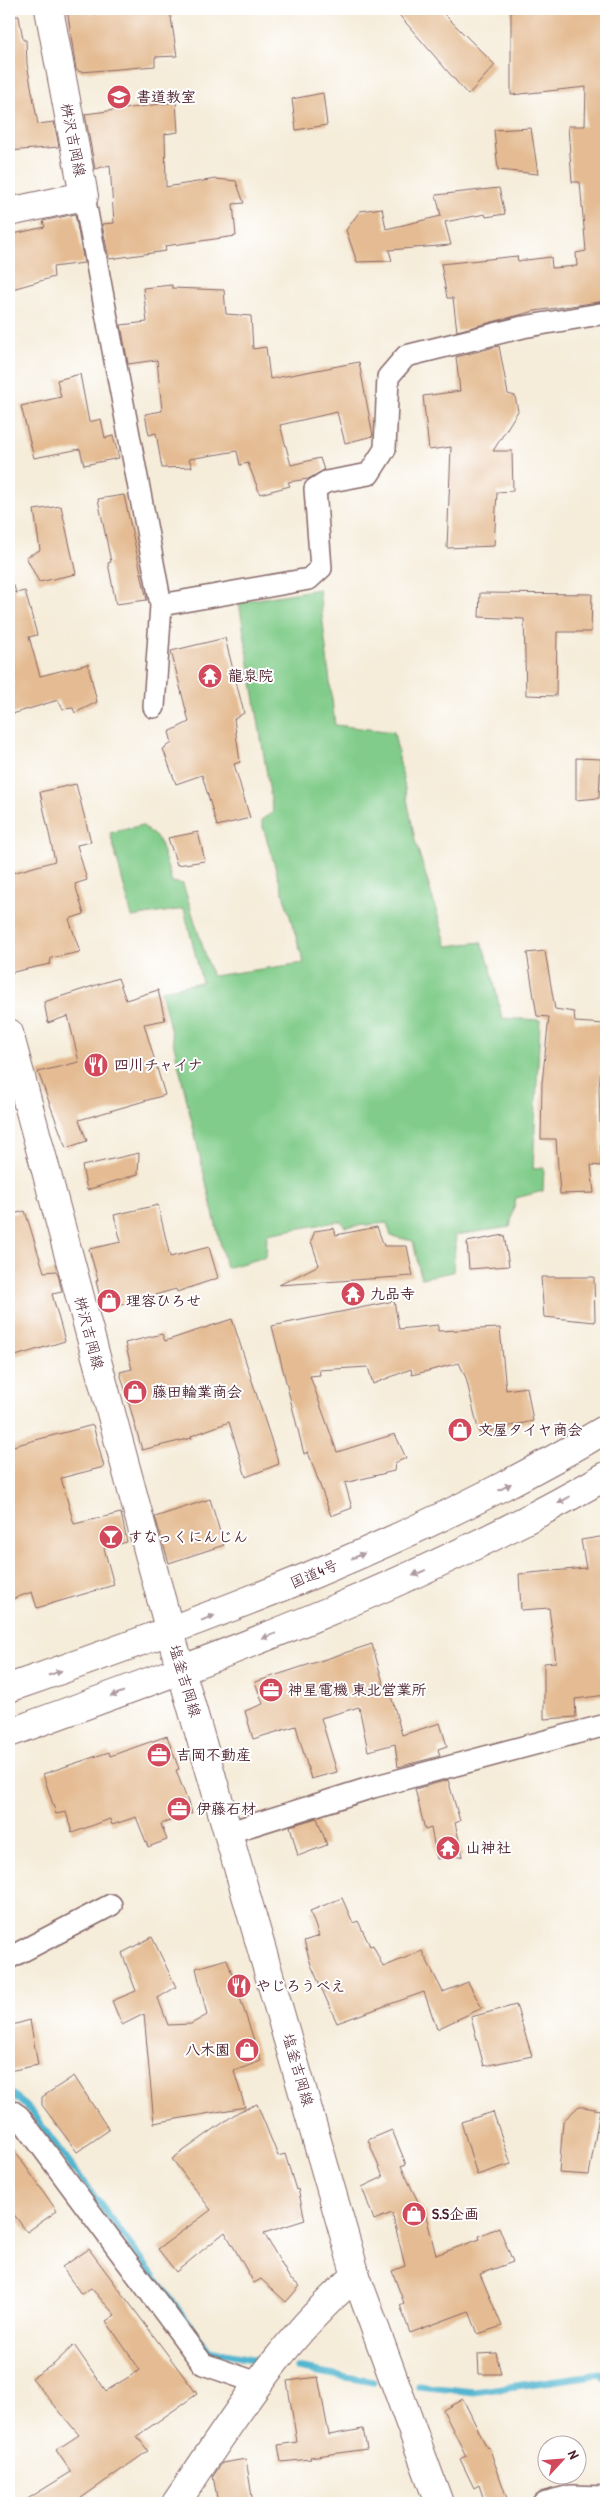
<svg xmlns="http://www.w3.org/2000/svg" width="615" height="2512" font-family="'Patrick Hand','Klee One',sans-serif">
<rect width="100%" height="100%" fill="#fff"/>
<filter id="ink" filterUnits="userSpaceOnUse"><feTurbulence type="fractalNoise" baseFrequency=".02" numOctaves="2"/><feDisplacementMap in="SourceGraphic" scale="10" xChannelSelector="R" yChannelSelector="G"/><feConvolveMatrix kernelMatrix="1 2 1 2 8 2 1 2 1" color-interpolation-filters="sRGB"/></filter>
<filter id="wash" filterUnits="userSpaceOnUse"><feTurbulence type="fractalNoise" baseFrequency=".0096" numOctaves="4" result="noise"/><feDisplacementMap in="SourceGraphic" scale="20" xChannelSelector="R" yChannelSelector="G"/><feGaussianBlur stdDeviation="1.12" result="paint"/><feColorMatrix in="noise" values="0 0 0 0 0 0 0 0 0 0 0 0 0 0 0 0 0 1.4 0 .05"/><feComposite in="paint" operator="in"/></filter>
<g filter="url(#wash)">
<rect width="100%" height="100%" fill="#f5ecd9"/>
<path fill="#81cc8a" stroke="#66765a" d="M319 589 335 725 394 732 415 840 447 946 481 942 490 965 502 1018 540 1020 533 1169 544 1168 543 1191 516 1198 510 1227 456 1235 453 1272 421 1278 413 1241 391 1236 387 1223 345 1227 341 1221 267 1234 266 1257 226 1268 161 990 202 982 184 909 132 917 110 833 142 825 159 840 172 882 183 884 212 976 304 963 261 820 273 812 239 602Z"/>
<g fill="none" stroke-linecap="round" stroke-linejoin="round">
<path stroke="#52b6d0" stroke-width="7" d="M9 2092 26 2105 209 2351 252 2359
M297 2368 373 2382
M418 2386 474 2392 600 2374 606 2379"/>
</g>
<g id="blocks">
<path fill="#e4bb92" d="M67 9H88L90 14 170 11 177 56 155 57V66L81 72 76 70Z
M394 9H439L495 65 468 95Z
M511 9 606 12V301L535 311 457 331 453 298H447L441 264 517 256 518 261 551 257 552 268 577 266 576 253 586 251 580 182H572L568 126H585L586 87 511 95Z
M9 16H19L23 40H26L27 64 38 124 54 122 59 147 9 151Z
M323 93 327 125 296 130 292 99Z
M176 102 178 132 165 134 166 187 216 179 236 181 244 203 233 204 236 236 165 246 166 251 109 259 102 224 114 223 110 165 95 169 85 114Z
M531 128 538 174 498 170 494 130Z
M499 188 505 214 486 217 485 214 445 222 451 245 389 250 392 261 357 262 346 230 360 211 382 208 386 229 441 216 436 195Z
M75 214 84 263 53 267 54 277 9 290V235L45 227 43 221Z
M172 285V288L224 290 226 314 251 316 253 349 266 347 270 379 359 362 373 436 345 443 337 412 280 425 291 465 320 458 324 470 308 479 288 482 290 486 260 494 248 463 240 465 237 451 189 459 192 467 162 468 156 433 149 435 145 414 162 411 157 360 128 364 121 325 147 322 143 288Z
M499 346 508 394 515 396 518 411 493 451H512L513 491 497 492 494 546 447 548 451 447 429 450 423 396 460 391 456 357Z
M80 374 89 422 101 419 105 438 113 436 119 458 84 465 80 449 34 458 21 406 61 397 57 380Z
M124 495 147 600 116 604 108 563 111 562 98 499Z
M61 506 76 574 39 582 26 557 40 550 34 510Z
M14 586 16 593 25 591 37 635 29 637 40 676 88 664 97 702 75 713 73 708 63 709 58 700 9 715V686L15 685 9 665V587Z
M480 593 592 594 591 632H557L556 696 526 695 524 619 479 617Z
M225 638 244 713 234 719 240 762 234 764 250 818 217 826 202 775 176 784 163 749 172 743 169 732 189 722 171 651Z
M576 758 601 759 599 798 576 800Z
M76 784 91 842 77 845 87 880 75 884 84 914 69 919 80 952 51 958 50 964 9 973V874L55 861 40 792Z
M198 832 205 861 177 865 168 838Z
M545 951 555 1009 574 1012 575 1022 605 1024 599 1087 601 1166 591 1165 594 1193 560 1194 556 1139H541L542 1083 549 1017 537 1016 527 953Z
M118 978 126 1000 158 990 165 1020 144 1024 165 1095 79 1120 87 1141 66 1148 38 1072 79 1062 68 1016 48 1023 44 1002Z
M139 1153 138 1174 87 1190 82 1166Z
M158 1205 170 1257 209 1247 218 1278 177 1292 176 1289 103 1310 96 1281 98 1280 89 1249 121 1242 114 1215Z
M25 1211 44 1272 56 1271 58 1274 62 1292 52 1294 65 1341 9 1358V1215Z
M377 1227 384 1246H407L413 1276 279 1285 319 1265 311 1241 315 1231 334 1228 336 1235Z
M504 1235 509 1266 469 1269 467 1242Z
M541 1277H594L595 1322 544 1317Z
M394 1301 399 1329 438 1325V1331L500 1328 506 1390 527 1387 533 1421 479 1433 466 1378 459 1363 412 1375 411 1369 373 1384 368 1367 319 1370 320 1375 310 1376 337 1452 395 1434 406 1458 395 1463 394 1471 345 1483 352 1508 331 1516 308 1452 304 1454 272 1326Z
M232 1319 279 1464 246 1477 229 1422 191 1436 192 1438 142 1450 120 1372 132 1369 125 1343 162 1334 165 1341Z
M93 1425 104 1467 61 1478 74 1524 121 1513 127 1542 104 1548 114 1585 37 1608 32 1592 9 1600V1447Z
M210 1499 224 1545 169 1563 155 1517Z
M606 1536V1695L575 1699 576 1717 544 1719V1663L556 1662 549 1608 521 1610 519 1574 586 1568 581 1540Z
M372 1644 384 1686 388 1685 402 1735 440 1723 447 1746 438 1749 440 1756 398 1767 395 1744 368 1751 359 1707 321 1718 337 1772 311 1779 296 1726 253 1739 245 1711 263 1704 255 1682Z
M167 1736 179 1769 176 1770 192 1813 161 1824 167 1840 148 1847 136 1817 112 1825 110 1819 72 1833 66 1812 56 1814 43 1774 109 1752 110 1756Z
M448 1780 460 1821 455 1823 463 1856 437 1859 431 1828 425 1830 415 1789Z
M317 1818 327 1845 298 1856 290 1826Z
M342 1898 353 1923 358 1921 370 1946 373 1945 383 1967 422 1951 443 1992 468 1982 482 2008 437 2029 424 1992 337 2023 311 1965 304 1941 319 1936 310 1911Z
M152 1937 176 1987 158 1998 168 2025 191 2024 207 2015 196 1968 227 1959 261 2061 234 2071 245 2107 154 2123 144 2014 122 2025 112 2001 136 1991 122 1953Z
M516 2005 532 2056 484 2066 471 2017Z
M30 2020 38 2065 9 2071V2026Z
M74 2076 109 2130 77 2152 42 2105V2097Z
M257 2104 278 2156 285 2154 296 2190 298 2189 305 2220 264 2233 290 2279 300 2286 286 2302 261 2279 254 2283 225 2232 176 2272 158 2249 211 2210 172 2159 238 2112Z
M579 2106 600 2110 589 2175 559 2173 563 2121Z
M493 2112 511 2164 477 2175 461 2122Z
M392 2130 406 2164 401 2166 423 2212H425L436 2255 480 2239 479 2236 499 2227 513 2262 480 2274 502 2326 478 2334 469 2311 410 2333 400 2305 404 2303 392 2271 405 2266 392 2213 374 2220 362 2187 383 2177 368 2140Z
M9 2143 57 2211 27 2232 9 2208Z
M89 2249 197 2394 137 2436 148 2451 74 2503H21L71 2472 56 2450 79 2435 32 2378 54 2364 74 2345 106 2391 140 2370 106 2321 115 2315 91 2288 81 2294 62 2267Z
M496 2353 501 2374H479L478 2354Z
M318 2377 329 2435 363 2429 367 2449 310 2457 311 2459 281 2462 278 2445 297 2442 287 2381Z
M463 2399 487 2448 489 2447 507 2498 495 2503H485L479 2485 474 2488 460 2459 466 2456 443 2410Z
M246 2459 253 2503H218L213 2476 222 2463Z"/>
</g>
</g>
<g filter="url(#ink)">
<use href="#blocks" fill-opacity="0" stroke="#866768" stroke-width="1"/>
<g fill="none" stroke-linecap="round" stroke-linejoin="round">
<defs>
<path id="street" d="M84 196 161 605 154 707
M161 605 309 579 321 568 315 489 326 482 369 474 385 449 388 377 406 356 523 327 606 313
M230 1832 373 1787 606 1725
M9 1958 111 1905
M9 2109 19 2116 203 2364 258 2383
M543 2503 571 2496 606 2497"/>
<path id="secondary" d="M9 212 84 196 49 9
M9 1033 170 1632
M176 2503C230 2424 282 2338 356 2276"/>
<path id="primary" d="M170 1632 356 2276 439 2503"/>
<path id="highway" d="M9 1688C215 1617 418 1541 606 1429
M9 1733C213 1659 418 1585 606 1476"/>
</defs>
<use href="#street" stroke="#866768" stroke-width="24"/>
<use href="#secondary" stroke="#866768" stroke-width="30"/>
<use href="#primary" stroke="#866768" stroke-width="30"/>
<use href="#highway" stroke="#866768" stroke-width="30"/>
<use href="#street" stroke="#fff" stroke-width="21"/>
<use href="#secondary" stroke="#fff" stroke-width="28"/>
<use href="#primary" stroke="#fff" stroke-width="28"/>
<use href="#highway" stroke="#fff" stroke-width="28"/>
</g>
<defs><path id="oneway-solid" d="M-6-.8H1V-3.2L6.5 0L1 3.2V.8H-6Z" transform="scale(1.25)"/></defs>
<g fill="#ae9aa0">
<use href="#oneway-solid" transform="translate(505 1487) rotate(-29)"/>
<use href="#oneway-solid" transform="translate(564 1500) rotate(150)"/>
<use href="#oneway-solid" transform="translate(358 1556) rotate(-23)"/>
<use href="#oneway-solid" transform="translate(419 1573) rotate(156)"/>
<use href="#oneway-solid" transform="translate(208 1618) rotate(-21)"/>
<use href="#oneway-solid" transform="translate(269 1636) rotate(159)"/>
<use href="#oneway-solid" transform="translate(55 1673) rotate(-19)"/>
<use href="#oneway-solid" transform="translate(117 1694) rotate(159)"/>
</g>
</g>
<defs>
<symbol id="school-disc" viewBox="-11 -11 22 22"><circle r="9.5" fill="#d1495b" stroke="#fff"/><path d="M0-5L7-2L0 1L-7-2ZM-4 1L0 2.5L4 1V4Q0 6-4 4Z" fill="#fff"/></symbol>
<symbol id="temple-disc" viewBox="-11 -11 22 22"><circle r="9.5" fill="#d1495b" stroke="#fff"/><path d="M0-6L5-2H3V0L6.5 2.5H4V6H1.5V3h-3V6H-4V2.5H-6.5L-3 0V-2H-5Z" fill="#fff"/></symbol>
<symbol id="restaurant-disc" viewBox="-11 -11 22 22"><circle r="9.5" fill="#d1495b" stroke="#fff"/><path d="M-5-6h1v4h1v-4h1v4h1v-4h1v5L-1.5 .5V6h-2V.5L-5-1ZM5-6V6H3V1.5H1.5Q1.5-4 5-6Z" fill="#fff"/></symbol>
<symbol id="shop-disc" viewBox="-11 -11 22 22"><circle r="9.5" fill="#d1495b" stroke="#fff"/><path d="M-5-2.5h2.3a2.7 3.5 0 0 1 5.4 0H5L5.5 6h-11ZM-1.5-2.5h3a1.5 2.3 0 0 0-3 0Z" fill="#fff"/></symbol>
<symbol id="bar-disc" viewBox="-11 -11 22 22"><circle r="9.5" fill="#d1495b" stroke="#fff"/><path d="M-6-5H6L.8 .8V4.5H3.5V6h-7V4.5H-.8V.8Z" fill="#fff"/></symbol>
<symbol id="office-disc" viewBox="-11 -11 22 22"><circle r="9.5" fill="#d1495b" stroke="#fff"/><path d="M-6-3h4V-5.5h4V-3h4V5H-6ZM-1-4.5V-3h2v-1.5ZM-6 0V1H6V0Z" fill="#fff"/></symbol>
</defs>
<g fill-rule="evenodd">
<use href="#school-disc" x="105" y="83" width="28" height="28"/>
<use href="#temple-disc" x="196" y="662" width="28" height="28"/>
<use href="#restaurant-disc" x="82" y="1051" width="28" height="28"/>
<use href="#temple-disc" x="339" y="1280" width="28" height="28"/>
<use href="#shop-disc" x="95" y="1287" width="28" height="28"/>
<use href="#shop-disc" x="121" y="1378" width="28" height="28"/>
<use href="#shop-disc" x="446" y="1416" width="28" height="28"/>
<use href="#bar-disc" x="97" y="1523" width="28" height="28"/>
<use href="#office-disc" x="257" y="1676" width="28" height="28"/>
<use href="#office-disc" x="145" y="1741" width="28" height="28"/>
<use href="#office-disc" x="165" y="1795" width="28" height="28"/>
<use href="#temple-disc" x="434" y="1834" width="28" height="28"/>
<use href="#restaurant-disc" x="225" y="1972" width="28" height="28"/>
<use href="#shop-disc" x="233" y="2036" width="28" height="28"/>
<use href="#shop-disc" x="400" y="2200" width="28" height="28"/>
</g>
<g text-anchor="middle" stroke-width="4" stroke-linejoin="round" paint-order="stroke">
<g font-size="15" font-weight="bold" fill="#4a1f2b" stroke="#fff" text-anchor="start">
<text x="136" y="102">書道教室</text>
<text x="228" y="681">龍泉院</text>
<text x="114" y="1070">四川チャイナ</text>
<text x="370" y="1299">九品寺</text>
<text x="126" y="1306">理容ひろせ</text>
<text x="152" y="1397">藤田輪業商会</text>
<text x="478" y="1435">文屋タイヤ商会</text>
<text x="128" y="1542">すなっくにんじん</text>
<text x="288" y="1695">神星電機 東北営業所</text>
<text x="176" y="1760">吉岡不動産</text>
<text x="196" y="1814">伊藤石材</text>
<text x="466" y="1853">山神社</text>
<text x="256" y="1991">やじろうべえ</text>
<text x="230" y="2055" text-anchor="end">八木園</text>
<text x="432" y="2219">S.S企画</text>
</g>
<g font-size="15" fill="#4a1f2b" stroke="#fff">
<text transform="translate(73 140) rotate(79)" y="5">桝沢吉岡線</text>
<text transform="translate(89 1333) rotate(75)" y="5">桝沢吉岡線</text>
<text transform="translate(314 1574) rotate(-23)" y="5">国道4号</text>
<text transform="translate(185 1681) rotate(73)" y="5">塩釜吉岡線</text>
<text transform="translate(298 2070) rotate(74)" y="5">塩釜吉岡線</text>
</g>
</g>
<rect width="615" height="2512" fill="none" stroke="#fff" stroke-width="30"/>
<g transform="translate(562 2460) rotate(64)"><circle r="24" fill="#ffffff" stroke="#b7a5aa"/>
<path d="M0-4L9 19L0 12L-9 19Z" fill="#d1495b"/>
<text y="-8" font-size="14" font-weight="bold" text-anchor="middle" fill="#4a1f2b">N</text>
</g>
</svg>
